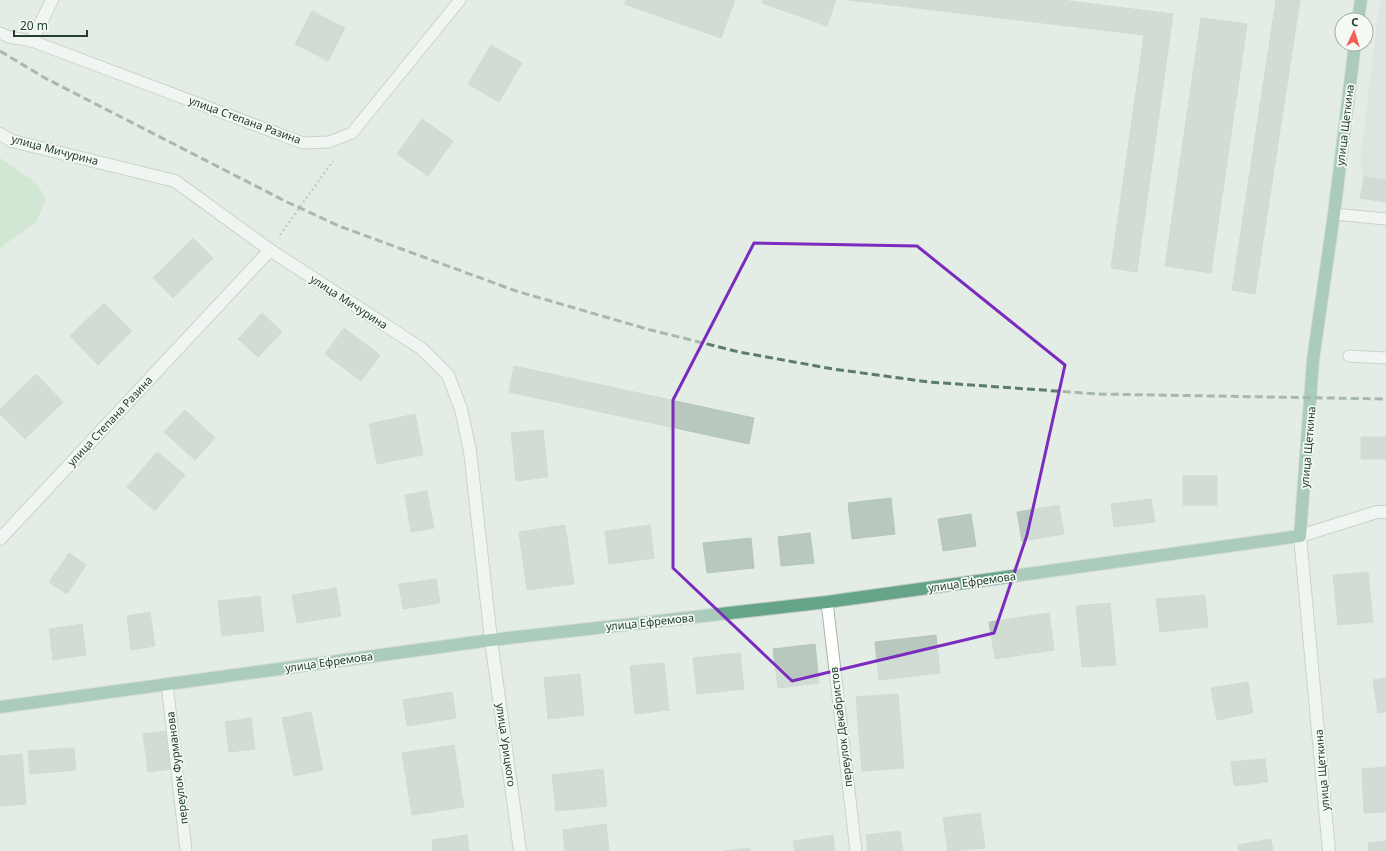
<svg xmlns="http://www.w3.org/2000/svg" width="1386" height="851" font-family="'Noto Sans',sans-serif">
<rect width="100%" height="100%" fill="#e3ede6"/>
<path fill="#d1ddd5" d="M1380 0H1386V180L1364 177 1360 161Z"/>
<path fill="#bbdfbd" d="M0 158 35 182 46 198 37 221 0 248Z"/>
<path fill="#b8c8bf" stroke="#b5c7bc" d="M626 0H735L721 38 624 4Z
M763 0H836L827 26 762 3Z
M849 0H1061L1173 14 1137 272 1111 268 1144 35Z
M1276 0H1300L1255 294 1232 290Z
M312 11 345 28 328 61 295 44Z
M1201 18 1247 24 1211 273 1165 266Z
M491 45 522 63 499 102 468 84Z
M422 119 453 141 428 176 397 154Z
M1364 177 1386 180V202L1360 198Z
M193 238 213 258 173 298 153 278Z
M104 303 132 331 98 365 70 336Z
M262 313 282 332 258 357 238 339Z
M344 328 380 355 361 381 325 354Z
M514 366 754 418 749 444 509 392Z
M36 374 63 402 25 439 0 414V409Z
M185 410 215 438 195 460 164 432Z
M415 414 423 455 377 464 369 424Z
M543 430 548 477 516 481 511 433Z
M1361 437H1386V459H1361Z
M157 452 185 475 155 511 127 487Z
M1183 476H1217V505H1183Z
M427 491 434 528 411 532 405 495Z
M891 498 895 534 852 539 848 503Z
M1151 499 1155 522 1114 527 1111 504Z
M1059 505 1064 534 1022 541 1017 512Z
M971 514 976 546 943 551 938 519Z
M565 525 574 584 527 590 519 532Z
M650 525 654 558 609 564 605 531Z
M810 533 814 563 781 566 778 537Z
M751 538 754 568 707 573 703 543Z
M69 553 86 565 67 594 49 582Z
M1368 572 1373 622 1338 625 1333 575Z
M436 579 440 603 403 609 399 584Z
M336 588 341 616 297 623 292 595Z
M1205 595 1208 627 1160 632 1156 599Z
M260 596 264 631 222 636 218 601Z
M1110 603 1116 665 1082 667 1076 606Z
M150 612 155 646 131 650 127 616Z
M1049 613 1054 650 995 659 989 622Z
M82 624 86 655 53 660 49 629Z
M936 635 940 673 879 680 875 642Z
M815 644 819 683 778 688 773 649Z
M740 653 744 689 697 694 693 658Z
M664 663 669 710 635 714 630 666Z
M580 674 584 715 548 719 544 678Z
M1386 678V712L1378 713 1373 680Z
M1248 682 1253 713 1217 720 1211 688Z
M452 692 456 718 407 726 403 700Z
M898 694 904 768 862 771 856 697Z
M311 712 323 770 294 776 282 718Z
M251 718 255 749 229 752 225 722Z
M168 731 173 769 148 772 143 734Z
M454 745 464 807 412 815 402 753Z
M74 748 76 770 30 774 28 751Z
M22 754 26 804 0 806V756Z
M1265 759 1268 782 1234 786 1231 762Z
M1386 767V812L1364 813 1362 769Z
M603 769 607 806 556 811 552 775Z
M980 813 985 848 948 851 943 818Z
M606 824 609 851H565L563 830Z
M900 831 903 851H868L866 835Z
M467 835 469 851H433L432 840Z
M833 835 835 851H795L793 841Z
M1271 839 1273 851H1239L1238 845Z
M1386 841V851H1369L1368 843Z
M750 848V851H723Z"/>
<g fill="none" stroke-linecap="round" stroke-linejoin="round">
<defs>
<path id="service" d="M0 33 9 37 32 41 303 143 329 142 352 133 460 0
M1334 214 1386 219
M1349 356 1386 358
M827 602 856 851
M167 684 186 851"/>
<path id="minor" d="M32 41 52 0
M0 134 12 141 175 181 270 250 422 349 448 375 461 409 470 451 491 640 520 851
M1300 536 1377 512H1386
M0 539 270 250"/>
<path id="secondary" d="M1300 536 1329 851"/>
<path id="primary" d="M1358 20 1361 0
M0 707 491 640 827 602 1300 536 1313 360 1334 214 1355 44"/>
</defs>
<use href="#service" stroke="#a5b5ac" stroke-width="13"/>
<use href="#minor" stroke="#a5b5ac" stroke-width="14"/>
<use href="#secondary" stroke="#a1b9ac" stroke-width="14"/>
<use href="#primary" stroke="#c1c9c5" stroke-width="14"/>
<path stroke="#82b299" stroke-width="2.5" stroke-dasharray="2 3" stroke-linecap="butt" d="M280 235 333 161"/>
<use href="#service" stroke="#fff" stroke-width="11"/>
<use href="#minor" stroke="#fff" stroke-width="12"/>
<use href="#secondary" stroke="#fff" stroke-width="12"/>
<use href="#primary" stroke="#66a487" stroke-width="12"/>
<path stroke="#5d7b6c" stroke-width="3" stroke-dasharray="8 4" stroke-linecap="butt" d="M0 51 45 78 285 201 339 226 516 291 647 329 739 352 833 369 929 382 1098 394 1386 399"/>
</g>
<path d="M0 0H1386V851H0ZM754 243 917 246 1065 365 1027 535 994 633 792 681 673 568V400Z" fill="#e3ede6" fill-opacity=".55" fill-rule="evenodd"/>
<path fill="none" stroke="#7b2cbf" stroke-width="3" stroke-linejoin="round" d="M754 243 917 246 1065 365 1027 535 994 633 792 681 673 568V400Z"/>
<g text-anchor="middle" stroke-width="3.5" stroke-linejoin="round" paint-order="stroke">
<g font-size="11" fill="#223f31" stroke="#f4f9f5">
<text transform="translate(245 120) rotate(20)" y="4">улица Степана Разина</text>
<text transform="translate(1345 125) rotate(-83)" y="4">улица Щеткина</text>
<text transform="translate(55 150) rotate(15)" y="4">улица Мичурина</text>
<text transform="translate(349 302) rotate(33)" y="4">улица Мичурина</text>
<text transform="translate(110 421) rotate(-47)" y="4">улица Степана Разина</text>
<text transform="translate(1308 447) rotate(-85)" y="4">улица Щеткина</text>
<text transform="translate(972 582) rotate(-8)" y="4">улица Ефремова</text>
<text transform="translate(650 622) rotate(-6)" y="4">улица Ефремова</text>
<text transform="translate(329 662) rotate(-8)" y="4">улица Ефремова</text>
<text transform="translate(841 727) rotate(-97)" y="4">переулок Декабристов</text>
<text transform="translate(506 745) rotate(82)" y="4">улица Урицкого</text>
<text transform="translate(177 768) rotate(-97)" y="4">переулок Фурманова</text>
<text transform="translate(1322 770) rotate(-95)" y="4">улица Щеткина</text>
</g>
</g>
<g transform="translate(1354 32) rotate(4)"><circle r="19" fill="#f4f9f5" stroke="#a0afa7"/>
<path d="M0-3L7 15L0 10L-7 15Z" fill="#f65e58"/>
<text y="-6" font-size="11" font-weight="bold" text-anchor="middle" fill="#223f31">С</text>
</g>
<path d="M14 30v6h73v-6" fill="none" stroke="#223f31" stroke-width="2"/>
<text x="20" y="30" font-size="12" fill="#223f31" stroke="#f4f9f5" stroke-width="3" paint-order="stroke">20 m</text>
</svg>
